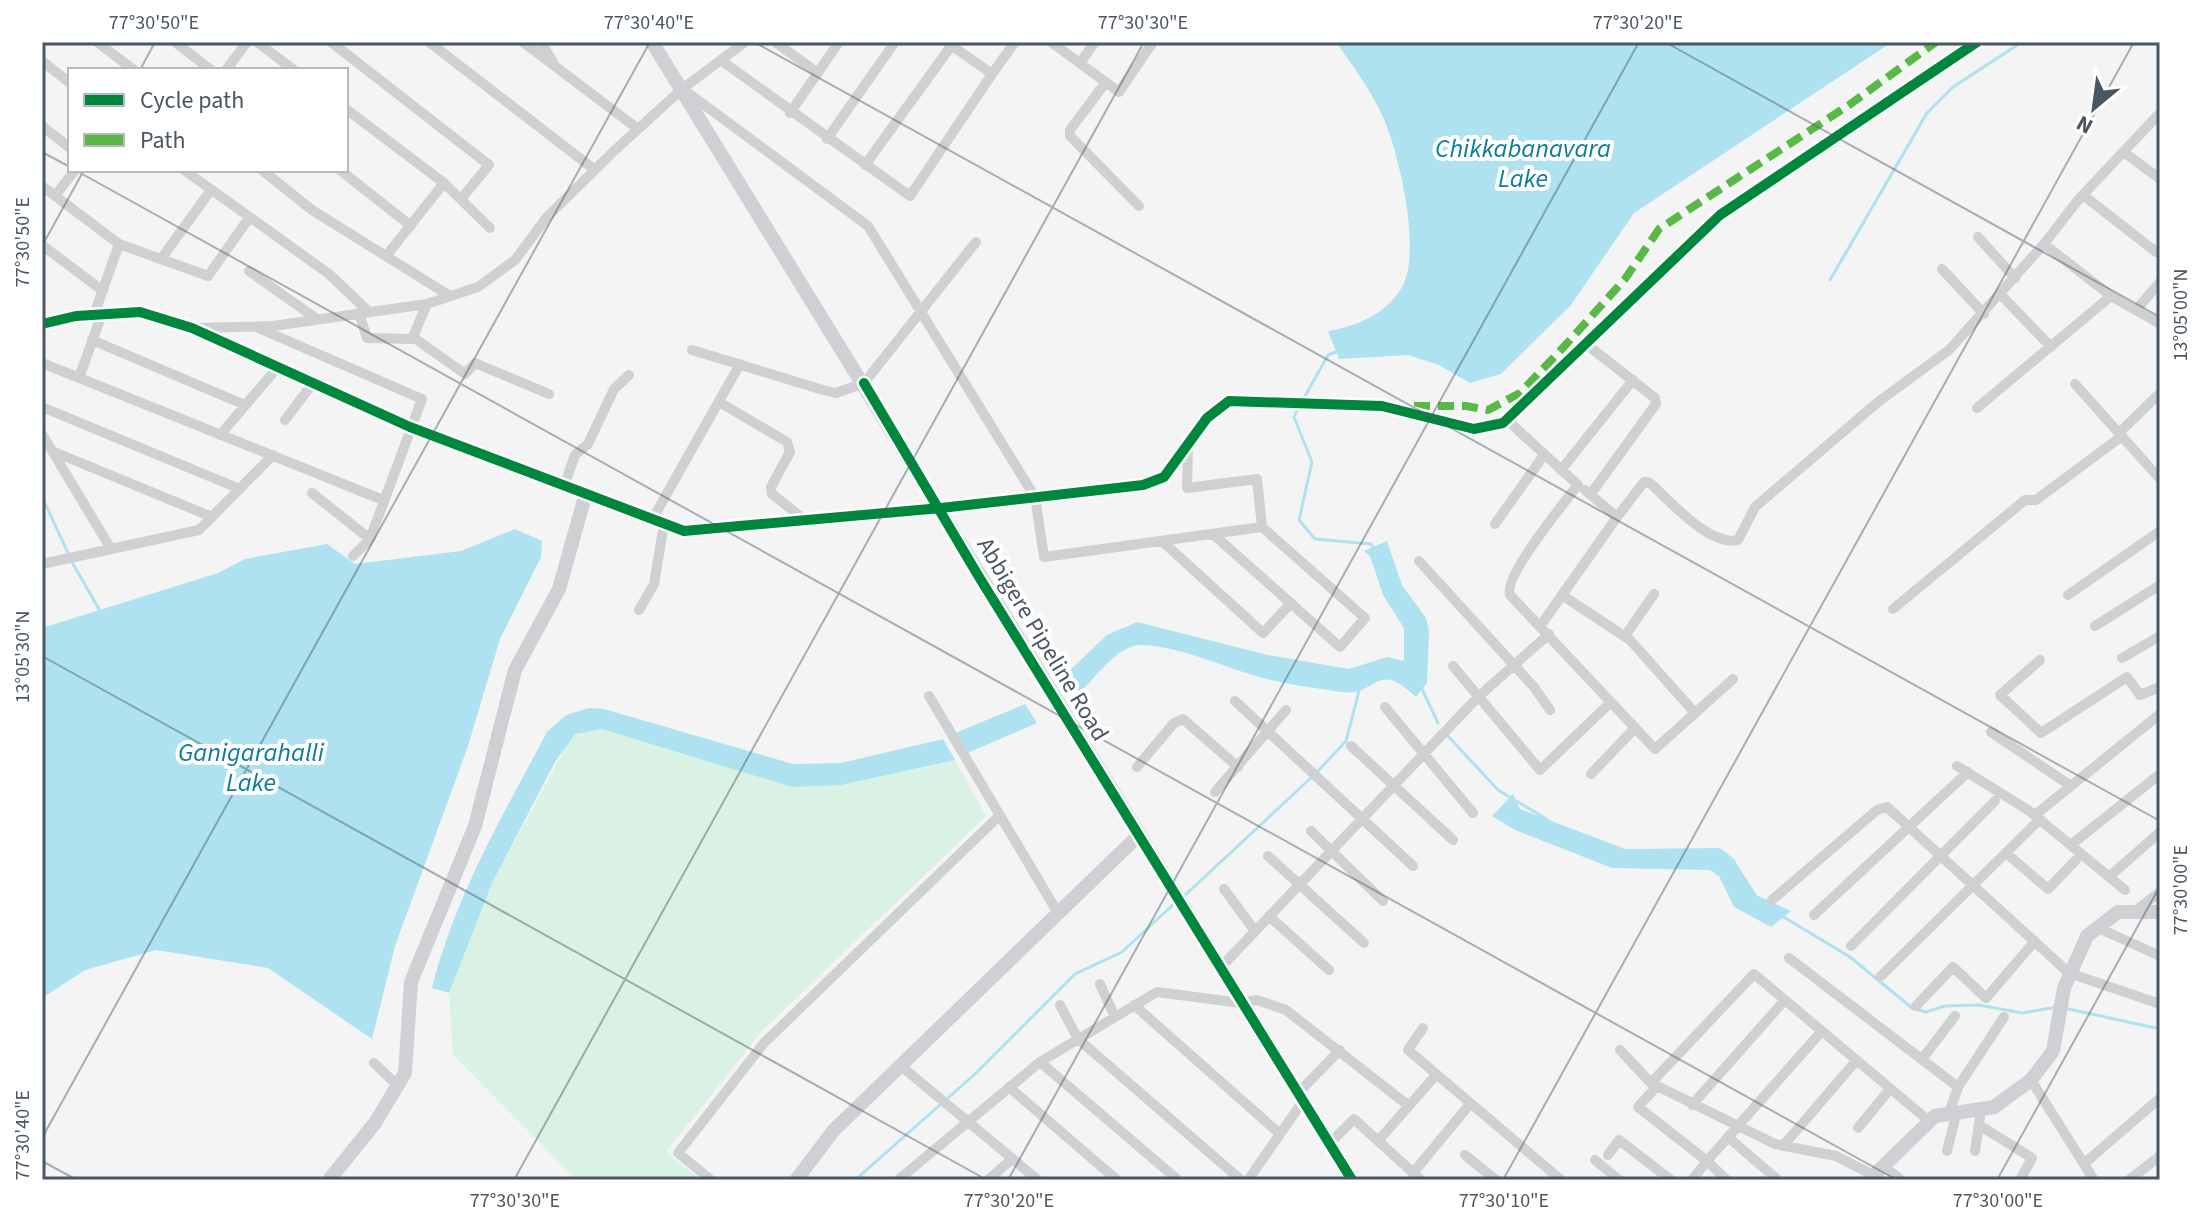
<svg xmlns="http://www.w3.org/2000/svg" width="2202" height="1222" font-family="'Source Sans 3',sans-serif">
<rect width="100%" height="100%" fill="#f4f4f4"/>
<path fill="#d9f2e3" d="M601 729 841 785 955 760 986 816 761 1032 666 1152 700 1180H577L453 1055 449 993 465 945 492 883 571 737 587 729Z"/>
<path fill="#aee2f0" d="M1336 42H1892L1634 213 1571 305 1501 374 1470 383 1439 365 1408 355 1339 359 1328 331C1355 327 1386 314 1401 289 1423 255 1399 151 1382 115 1370 89 1353 66 1336 42Z
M515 529 542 541 541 557 500 639 467 749 395 946 372 1039 268 968 156 950 85 970 42 998V628L218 573 245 559 327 544 355 564 461 551Z
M1387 541 1402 585 1426 618 1429 630 1427 683 1416 697C1375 658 1378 697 1341 692 1316 688 1288 685 1263 678 1229 669 1174 644 1139 645 1117 646 1093 680 1078 695L1065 675 1107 635 1137 622 1268 655 1349 669 1387 657 1404 661V628L1383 595 1370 556 1364 551Z
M1025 704 1037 723 965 754 953 734Z
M589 708 604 709 793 764 841 763 943 739 955 760 841 785 792 787 602 729 575 734 555 762 492 883 449 993 432 988C455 896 503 815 547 732L566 715Z
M1513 794 1520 809 1625 849 1720 848 1734 859 1754 894 1791 911 1771 927 1734 907 1719 876 1710 870 1612 868 1515 830 1492 816Z"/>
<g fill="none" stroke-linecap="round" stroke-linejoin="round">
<path stroke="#aee2f0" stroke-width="3" d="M1830 280 1927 113 1953 87 2022 42
M1304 398 1328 355 1338 351
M1298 408 1294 417 1312 462 1299 520 1315 539 1371 544 1373 548
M42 497 69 555
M72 562 100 611
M1421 687 1438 723
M1448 736 1498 790 1548 820
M1318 771 1346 741 1359 691
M1735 864 1757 898
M1183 897 1312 777
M1782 916 1850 957 1912 1008 1926 1012 1945 1006 1979 1005 2022 1013 2057 1007
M2064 1008 2160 1029
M855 1180 975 1074 1075 974 1122 952 1177 901"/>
<path stroke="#ced0d2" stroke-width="10" d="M97 42 134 70
M175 42 211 70
M257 42 294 70
M331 42 489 165 461 199
M429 42 595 170
M523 42 638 129
M541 42 553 62
M775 42 818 73
M1051 42 1119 92 1153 42
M948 43 992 74 1015 42
M42 61 70 83
M722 61 910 196 992 74
M1080 63 1095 42
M226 70 247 42
M1106 82 1070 130V136L1139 206
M687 92 868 226 1035 497 1044 557 1262 527 1257 479 1187 488 1188 445
M346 109 444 183 490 228
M790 113 839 42
M42 126 70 148
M827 139 895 42
M2125 153 2160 179
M865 165 954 42
M184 170 329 274 368 311
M262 170 312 210 450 296
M340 170 411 226
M42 186 119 244 208 276 249 218
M2083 195 2156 252
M55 196 75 170
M1978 237 2015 278
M2044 244 2111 296 2160 324
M42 245 103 291
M386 256 444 183
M161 259 211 190
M1942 269 1984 314
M249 271 317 319
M2001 295 2051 347
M2136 310 2160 282
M359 313 367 338 412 339 427 304
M94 315 119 244
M256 327 422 399 370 539 353 556
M197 328 273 326 427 304 478 287 515 260 547 217 614 151 682 89 745 42
M413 337 465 374 475 363 549 394
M92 340 245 405
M1586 344 1655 398 1656 404 1590 495
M692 350 823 390 836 393 864 383 976 242
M42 363 383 500
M79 378 102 314
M2075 384 2160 479
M719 402 787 442 790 452 771 487 772 494 805 520
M42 407 240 489
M1977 408 2111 296
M285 420 313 383
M1507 420 1578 485C1564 503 1503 577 1510 595L1655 749 1733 679
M2119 433 2160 393
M42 434 111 549
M220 435 278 367
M52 451 212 517
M1561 470 1633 380
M564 486 575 455 588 444 614 389 629 375
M312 493 370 539
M1617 517 1644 482 1650 483C1670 501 1710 547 1738 540L1755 507 1878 402 1949 350 2044 244 2078 200 2160 113
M652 520 740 364
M1495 524 1544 455
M1214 535 1340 647 1365 618 1262 527
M1163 542 1263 633 1291 603
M1419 561 1534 687 1550 710
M42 564 199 530 273 455
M1562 595 1630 640 1695 713
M2068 595 2160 531
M1893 609 2025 500H2036L2122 436
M639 610 654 584 664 524
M1541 625 1617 517 1585 490
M2095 626 2160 585
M1625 636 1654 594
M2122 658 2160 636
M2040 660 2000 695 2041 733 2127 677 2140 695 2160 687
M1453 666 1540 770 1610 703
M929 696 1058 913
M1235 701 1413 866
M1385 707 1473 813
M1991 732 2071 786
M1351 746 1453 840
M1957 766 2028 810 2125 890
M1137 767 1174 723 1183 719 1238 767
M1591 774 1634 729
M1215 792 1286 710
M2035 815 2160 714
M1311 831 1383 901
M2072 844 2160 774
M2006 853 2048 889 2076 860
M1268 856 1364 943
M2110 876 2160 832
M1224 889 1255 931
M1772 900 1877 810 1887 807 2069 973 2160 1004
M2134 912 2160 892
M1814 915 1968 772
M1269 916 1329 970
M2096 927 2160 956
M1851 946 1995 801
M1789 958 1958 1087
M1221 967 1478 697 1549 634
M1880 977 2040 819
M1100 984 1115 1017
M1060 1005 1078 1039 1241 1180
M1134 1005 1280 1134
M1916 1006 1953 967 1986 998 2035 941
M1423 1028 1408 1050 1561 1180
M1620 1050 1651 1083
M1922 1059 1955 1016
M374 1063 398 1086
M901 1066 1038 1180
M2031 1080 2094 1180
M1657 1086 1638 1107 1707 1161 1692 1180
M1009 1087 1117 1180
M1298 1093 1340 1050
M1692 1105 1784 1001
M1949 1113 1958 1087 2004 1017
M1979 1125 2032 1158 2020 1180
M1858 1128 1889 1090
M1729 1138 1778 1180
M1378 1141 1436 1075
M1329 1144 1354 1119 1421 1180
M1783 1146 1856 1061
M1947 1151 1957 1111
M1975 1151 1981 1110
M1465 1155 1496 1180
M1608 1155 1619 1140 1671 1180
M1595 1160 1619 1180
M2086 1162 2160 1098
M1883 1165 1901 1180
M1413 1173 1470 1104
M1873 1175 1836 1156 1775 1144 1651 1083 1754 974 1929 1121
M711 1180 678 1153 764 1043 999 816
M898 1180 1040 1062
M988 1180 1012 1159
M1178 1180 1040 1062 1157 992 1241 1003 1257 1000 1286 1010 1409 1106
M1248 1180 1303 1101
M1727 1180 1707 1161 1821 1032
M2129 1180 2160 1156"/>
<path stroke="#ced0d4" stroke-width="14" d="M652 42 1352 1180
M42 324 76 316 140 312 192 328 410 427 684 531 941 508 1143 485 1164 477 1207 418 1229 401 1382 406 1474 429 1503 423 1720 215 1977 42
M329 1180 375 1123 405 1073 411 982 475 826 515 670 559 589 586 493
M796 1180 834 1130 1140 834
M1869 1180 1935 1116 1994 1107 2031 1080 2053 1051 2064 988 2087 936 2118 912H2160"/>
<path stroke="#58b947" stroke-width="8" stroke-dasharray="16 8" stroke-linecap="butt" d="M1414 406H1466L1488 410 1520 393 1560 351 1625 279 1659 229 1849 105 1936 42"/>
<defs>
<path id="cycleway" d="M42 324 76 316 140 312 192 328 410 427 684 531 941 508 1143 485 1164 477 1207 418 1229 401 1382 406 1474 429 1503 423 1720 215 1977 42
M864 383 979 577 1352 1180"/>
</defs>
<use href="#cycleway" stroke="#fff" stroke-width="15"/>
<use href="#cycleway" stroke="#00873e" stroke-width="10"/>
</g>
<path fill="none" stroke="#4a5661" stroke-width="2" stroke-opacity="0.45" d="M754 42 2160 821M1665 42 2160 317M140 70 155 42M42 152 70 167M75 170 1897 1180M42 246 84 170M42 656 987 1180M42 1138 650 42M42 1161 77 1180M514 1180 1144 42M1008 1180 1639 42M1503 1180 2134 42M1997 1180 2160 886"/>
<g text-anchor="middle" stroke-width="8" stroke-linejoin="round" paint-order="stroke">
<g font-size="24" fill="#4a5661" stroke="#fff">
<text transform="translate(1043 639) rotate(59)" y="8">Abbigere Pipeline Road</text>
</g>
<g font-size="26" font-style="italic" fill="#0c7c9b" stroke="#fff">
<text x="1523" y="157">Chikkabanavara<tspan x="1523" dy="30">Lake</tspan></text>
<text x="251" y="761">Ganigarahalli<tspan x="251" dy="30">Lake</tspan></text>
</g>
</g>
<rect width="2202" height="1222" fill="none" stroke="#ffffff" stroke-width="88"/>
<rect x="68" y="68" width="280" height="104" fill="#ffffff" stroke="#b7bbc0" stroke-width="2"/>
<rect x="84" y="94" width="40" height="12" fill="#00873e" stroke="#b7bbc0" stroke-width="2"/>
<text x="140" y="108" font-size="24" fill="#4a5661">Cycle path</text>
<rect x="84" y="134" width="40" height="12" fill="#58b947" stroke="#b7bbc0" stroke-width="2"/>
<text x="140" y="148" font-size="24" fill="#4a5661">Path</text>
<g transform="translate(2094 108) rotate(209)" stroke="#ffffff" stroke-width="6" paint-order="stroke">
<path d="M0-6L14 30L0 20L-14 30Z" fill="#4a5661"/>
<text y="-12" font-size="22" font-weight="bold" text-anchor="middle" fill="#4a5661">N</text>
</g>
<rect x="44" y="44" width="2114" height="1134" fill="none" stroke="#4a5661" stroke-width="3"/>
<g font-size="20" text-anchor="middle" fill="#4a5661">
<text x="154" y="29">77°30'50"E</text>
<text x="649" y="29">77°30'40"E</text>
<text x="1143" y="29">77°30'30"E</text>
<text x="1638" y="29">77°30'20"E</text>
<text transform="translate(22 242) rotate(-90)" y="7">77°30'50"E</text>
<text transform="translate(2180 315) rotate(-90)" y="7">13°05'00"N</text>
<text transform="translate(22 657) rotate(-90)" y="7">13°05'30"N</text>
<text transform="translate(2180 890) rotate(-90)" y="7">77°30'00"E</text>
<text transform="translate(22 1135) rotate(-90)" y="7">77°30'40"E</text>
<text x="515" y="1207">77°30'30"E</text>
<text x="1009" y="1207">77°30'20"E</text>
<text x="1504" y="1207">77°30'10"E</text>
<text x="1998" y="1207">77°30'00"E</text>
</g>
</svg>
